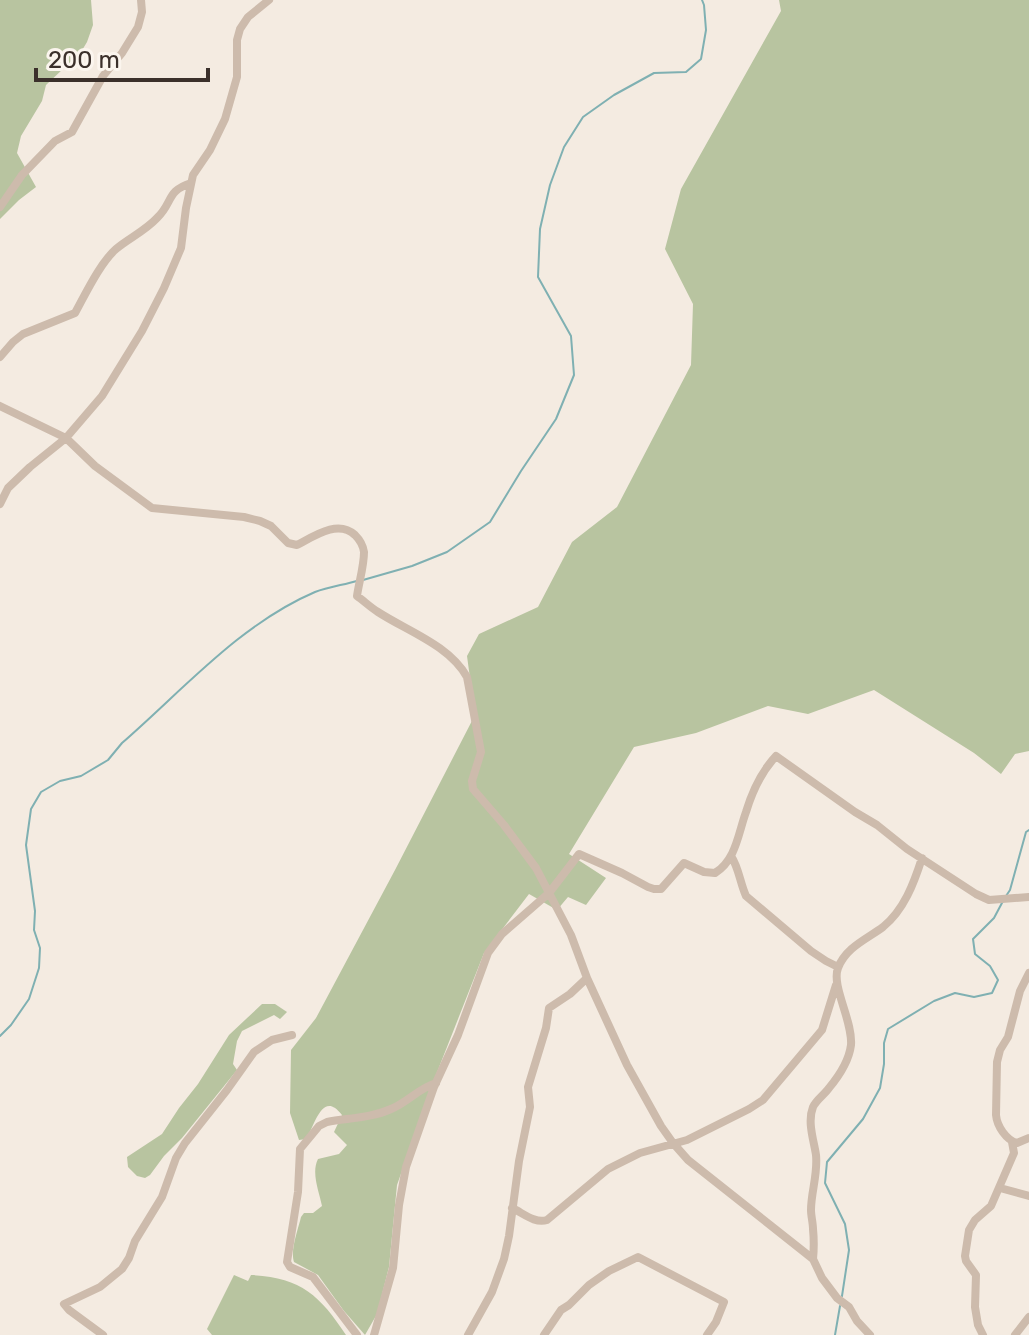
<svg xmlns="http://www.w3.org/2000/svg" width="1029" height="1335" font-family="Rubik,sans-serif">
<rect width="100%" height="100%" fill="#f4ebe1"/>
<path fill="#b8c4a0" d="M0 0H91L93 25 87 42 81 52 46 85 42 101 21 136 17 153 36 187 19 200 0 219Z
M779 0H1029V751L1015 754 1001 774 974 753 874 690 808 714 768 706 696 733 634 747 569 854 606 878 586 905 568 897 557 910 529 894 484 953 434 1080 397 1185 389 1267 377 1314 365 1335 344 1311 318 1275 294 1262C290 1250 298 1230 301 1217L304 1213H313L322 1206C319 1191 311 1173 318 1159L339 1154 347 1145 334 1132 342 1115C322 1089 315 1126 306 1139L299 1140 290 1113 291 1050 316 1018 395 870 475 715 467 656 479 634 538 607 572 542 617 507 691 365 693 304 665 249 681 189 781 11Z
M262 1004H275L287 1012 280 1019 274 1015 242 1031 237 1041 233 1064 237 1070 182 1138 164 1156 150 1175 145 1178 137 1176 128 1167 127 1157 162 1134 179 1108 198 1084 229 1035Z
M234 1275 248 1281 251 1275C300 1277 320 1295 346 1335H212L207 1329Z"/>
<g fill="none" stroke-linecap="round" stroke-linejoin="round">
<path stroke="#7fb0b2" stroke-width="2" d="M363 580 412 566 447 552 490 522 521 471 556 419 574 375 571 336 538 277 540 229 550 185 564 147 583 117 614 95 654 73 686 72 701 59 706 30 704 5 702 0
M1006 896 1010 890 1026 832 1029 830
M0 1036 11 1025 29 999 39 968 40 948 34 930 35 911 26 845 31 809 41 792 60 781 81 776 108 760 122 743C183 690 240 624 315 592 328 587 343 585 357 581
M842 1296 849 1250 845 1224 825 1183 827 1162 863 1119 880 1088 884 1064V1043L888 1029 934 1001 955 993 974 997 992 993 998 980 990 966 975 954 973 939 994 918 1003 901
M835 1335 840 1306"/>
<path stroke="#cdbbac" stroke-width="8" d="M0 207 22 175 55 141 72 132 103 76 122 53 138 27 142 12 141 0
M0 357 13 342 23 334 75 313C85 295 100 263 116 249 129 238 145 231 157 218 173 203 166 191 191 183
M0 406 66 438 95 466 152 508 244 517 260 521 271 526 288 543 297 545C314 536 338 519 355 535 360 540 363 545 364 552 364 566 359 582 357 596 364 601 370 607 378 612 407 631 449 645 467 677L481 752 472 781 473 789 504 825 536 868 571 935 587 978 627 1065 661 1126 673 1143 688 1160 813 1259 822 1278 837 1298 849 1307 857 1321 870 1335
M0 504 8 488 30 467 66 438 102 396 142 331 164 288 181 248 186 208 193 175 210 150 225 119 237 77V40L240 29 248 17 269 0
M731 856C739 868 740 883 746 896L811 951 826 961 838 967
M1029 973 1020 991 1008 1037 1000 1050 997 1062 996 1115C997 1126 1006 1140 1017 1143L1029 1138
M1000 1188 1029 1196
M512 1208C523 1213 535 1224 547 1220L608 1169 640 1153 687 1140 749 1109 763 1100 822 1030 836 985
M813 1259C814 1249 814 1239 813 1229 813 1223 811 1216 811 1210 811 1192 818 1174 816 1155 814 1141 807 1122 813 1107 816 1100 825 1094 829 1088 839 1076 849 1061 851 1045 853 1021 831 986 838 968 846 947 867 939 883 927 904 910 914 883 922 858
M103 1335 69 1310 64 1304 100 1287 122 1269 129 1258 135 1241 162 1197 176 1158 185 1143 227 1090 254 1052 272 1040 292 1035
M357 1335 313 1277 290 1267 287 1262 298 1192 300 1149 319 1126 327 1122C348 1118 371 1118 391 1109 408 1102 419 1088 436 1083
M374 1335 393 1268 399 1205 406 1167 434 1087 458 1035 488 953 502 934 549 893 579 854 622 873 648 887 654 889H661L684 863 704 872 715 873C736 860 738 834 746 812 752 792 762 771 776 756L855 812 877 825 907 849 976 894 989 900 1029 897
M468 1335 492 1292 504 1259 509 1236 519 1161 530 1107 528 1087 546 1028 549 1008 570 994 587 978
M544 1335 561 1310 569 1305 589 1285 609 1271 638 1257 724 1302 716 1322 707 1335
M983 1335 978 1325 975 1307 976 1275 966 1261 965 1256 969 1230 975 1220 991 1206 1014 1153 1012 1142
M1015 1335 1029 1317"/>
</g>
<path d="M36 68v12h172v-12" fill="none" stroke="#3b302b" stroke-width="4"/>
<text x="48" y="68" font-size="24" fill="#3b302b" stroke="#fbf5ee" stroke-width="6" paint-order="stroke">200 m</text>
</svg>
